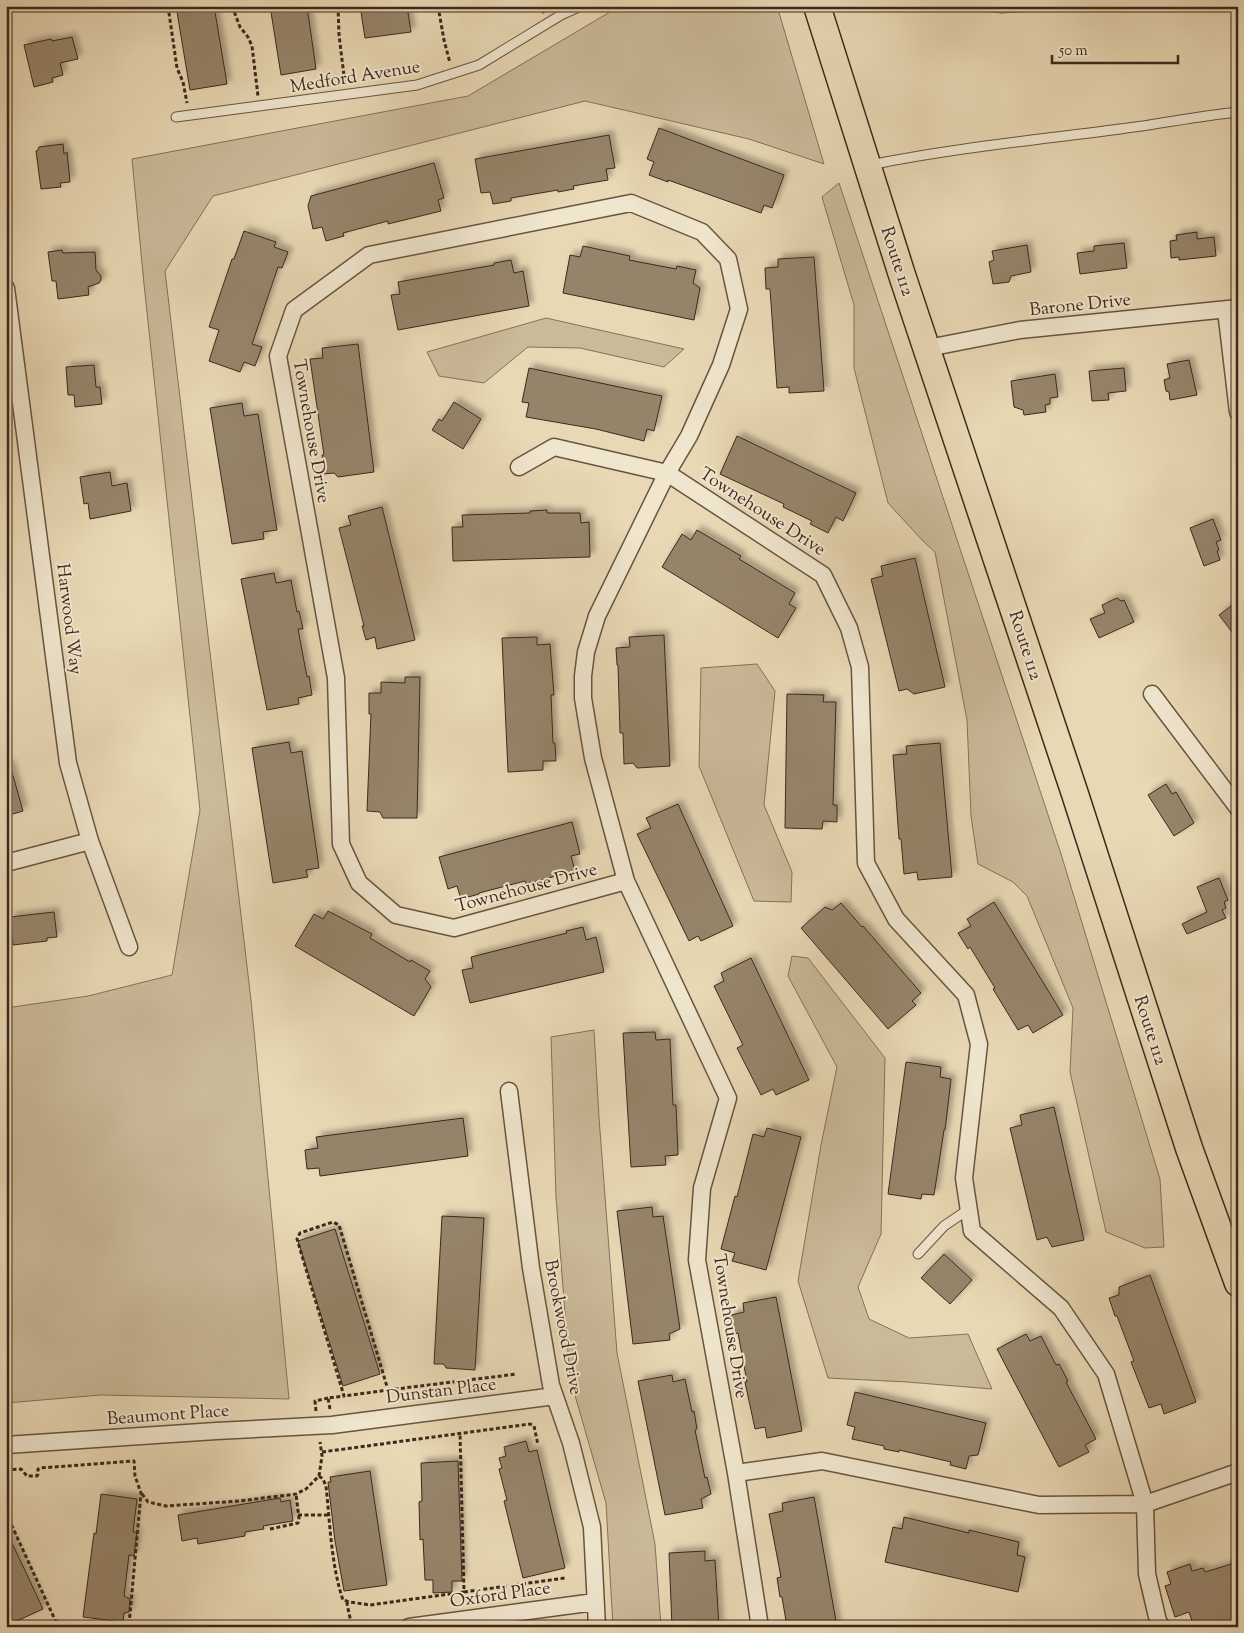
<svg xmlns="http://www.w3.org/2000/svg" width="1244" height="1633" font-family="'Sorts Mill Goudy',serif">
<defs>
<filter id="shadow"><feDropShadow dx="4.5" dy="-4.5" stdDeviation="2.5" flood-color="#0004"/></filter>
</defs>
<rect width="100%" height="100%" fill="#e8d8b4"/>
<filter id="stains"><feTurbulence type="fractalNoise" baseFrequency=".004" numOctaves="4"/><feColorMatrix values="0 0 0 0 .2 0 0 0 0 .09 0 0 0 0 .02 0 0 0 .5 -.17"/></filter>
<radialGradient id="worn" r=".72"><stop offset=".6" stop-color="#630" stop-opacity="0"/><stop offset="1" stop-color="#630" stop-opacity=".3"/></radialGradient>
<path fill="#cbba9a" stroke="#84715b" d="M620 6H777L824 164 749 139 585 101 213 196 165 271 251 1000 289 1399 101 1395 6 1403V1008L88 996 172 975 200 810 144 284 132 159 468 96Z
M839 183 1061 854 1160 1179 1164 1247 1145 1248 1106 1232 1070 1072 1073 1008 1027 896 1013 882 978 864 971 816 967 720 935 552 923 541 888 503 854 368V305L822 197Z
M546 318 684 349 664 367 580 348 528 347 484 383 439 376 427 352Z
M757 664 775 691 764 805 792 872 791 902 754 901 699 766 701 668Z
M792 956 808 958 885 1058 881 1234 858 1287 869 1319 909 1338 968 1334 992 1389 907 1382 828 1378 798 1281 821 1145 837 1067 788 976Z
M594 1030 599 1118 617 1353 655 1544 661 1627H613L606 1503 570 1378 556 1197 551 1037Z"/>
<path fill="#96846b" stroke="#3e281c" filter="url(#shadow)" d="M176 6H214L227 84 190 90Z
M270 6H307L316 69 281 75Z
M360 6H407L411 32 365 38Z
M72 37 78 59 60 63 63 75 52 78 53 82 34 87 24 45 51 39 52 41Z
M659 128 784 175 772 208 764 205 761 213 668 180V182L649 175 654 162 647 159Z
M609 135 615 168 606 169 608 180 573 186 574 189 558 192V190L511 198V201L493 204 490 192 481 193 475 159Z
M63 144 64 154 67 152 70 182 60 183 61 187 41 189 36 151 38 150 39 147Z
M434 163 444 198 438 200 441 211 388 224V221L343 233 344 236 326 241 322 227 313 229 308 206 311 196Z
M244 231 276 242 274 247 288 252 282 268 278 267 252 344 262 347 255 366 244 362 240 372 209 361 219 330 209 327 232 259H234Z
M1197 232V239L1214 237 1216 256 1179 260V257L1171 258 1170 241 1177 240 1176 235Z
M1124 243 1127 268 1080 274 1077 253 1094 251V246Z
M1027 245 1031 272 1011 276 1009 282 993 284 989 262 994 260 992 251Z
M583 246 630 256 629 260 676 269 677 266 696 270 693 283 700 288 694 320 563 293 570 255 580 257Z
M62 250 63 253 95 252 96 270 101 276V280L99 283 88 287 89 295 58 299 56 281H52L48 252Z
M814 257 824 391 789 393V387L777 388 770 289H766L765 268 778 267V259Z
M511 260 514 273 523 271 529 306 398 330 391 295 400 294 398 282 494 265V263Z
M358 344 374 472 338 477 334 473 324 474 322 455H324L310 359 323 358 322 348Z
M1189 360 1197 395 1170 400 1169 392 1166 391 1164 380 1170 378 1167 364Z
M94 365 96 387H100L102 404 75 407 74 395H68L66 367Z
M529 368 662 396 654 431 647 429 644 441 596 429 526 417 529 403 522 402Z
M1124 368 1126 391 1108 393 1109 400 1092 401 1089 371Z
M1055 374 1058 397 1050 398V404L1045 405 1046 412 1024 415 1023 410 1014 407 1011 381Z
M454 402 481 419 463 449 432 430 439 419 442 421Z
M242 403 244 416 258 414 277 530 263 532 264 539 232 544 210 408Z
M737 436 856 493 843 521 836 517 828 533 810 524 812 521 783 507 784 504 720 474Z
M110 472 112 486 127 483 131 511 90 519 88 503 84 504 80 477Z
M382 507 415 640 377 649 375 637 366 640 362 626H364L339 528 351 525 348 516Z
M547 510V513H580L581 523 589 522 590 557 453 561 452 527H463L462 515 530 513V511Z
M1213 519 1221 540 1216 542 1219 550 1217 551 1220 560 1204 566 1190 528Z
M697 530 741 556 739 559 795 593 789 604 796 608 778 638 662 567 682 534 691 540Z
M915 558 945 687 914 694 907 689 899 691 871 579 883 576 881 566Z
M274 573 276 583 291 580 297 612 299 611 303 629H298L307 677 309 676 312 695 298 698 299 704 267 710 241 579Z
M1117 598 1121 601 1124 600 1134 622 1099 638 1090 619 1105 613 1102 605Z
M1238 601V640L1219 615Z
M664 635 670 766 637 768 633 763 624 764 623 733H620L618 665H617L616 648 630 647 629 637Z
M537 637V645L550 644 554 695H551L553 743H555L556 761H543V770L508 772 502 638Z
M405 677H420L417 818H383L380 812 367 811 371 714H369V693H381V682L405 683Z
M787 694 824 695 823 702H836L833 805H837V822L823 821 822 829 785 828Z
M289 742 291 753 302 751 319 868 306 870 308 877 273 883 252 748Z
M940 743 952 877 918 880 917 872 904 874 901 839H899L893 755 907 754 906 746Z
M10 765 23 811 6 816V766Z
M1166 784 1172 794 1176 792 1194 823 1174 836 1148 795Z
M678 804 733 926 701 941 698 936 689 941 637 834 651 828 646 818Z
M572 822 580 854 571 856 575 871 526 884 525 881 479 893V894L461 899 457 886 448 889 439 857Z
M1219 878 1228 900 1224 902 1226 908 1222 910 1226 918 1187 934 1182 924 1207 912 1197 887Z
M994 902 1063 1015 1033 1033 1028 1025 1018 1030 993 989 995 988 970 947 968 949 958 933 971 926 967 919Z
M841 903 862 927 863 926 921 993 912 1001 916 1005 888 1029 801 928 825 907 832 910Z
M328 911 372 934 370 938 410 962 411 960 430 971 425 979 431 987 414 1016 295 946 314 914 323 919Z
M54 912 57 937 47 938V941L13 945 10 917Z
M583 927 586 940 596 937 604 972 470 1003 462 970 473 968 471 957 567 933 566 931Z
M751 958 809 1080 776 1095 773 1089 761 1095 737 1048 743 1045 714 986 724 981 721 973Z
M655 1032 656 1040 670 1039 673 1105H676L678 1155 665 1156 666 1165 631 1167 623 1033Z
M906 1062 941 1067 940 1077 951 1079 945 1130H944L934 1195 922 1194 921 1199 888 1194Z
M1054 1107 1084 1240 1052 1247 1047 1237 1037 1240 1010 1128 1022 1125 1020 1115Z
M463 1118 468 1156 320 1176 319 1168 307 1169 305 1150 318 1148 316 1137Z
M767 1128 801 1137 766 1270 732 1261 735 1253 721 1249 735 1196 737 1197 753 1134 764 1137Z
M652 1207 653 1217 663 1216 680 1329 669 1334 670 1340 633 1344 617 1211Z
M442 1216 484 1218 475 1370 446 1368 444 1364H434Z
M335 1229 380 1374 343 1386 298 1241Z
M944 1254 972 1280 950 1304 921 1278Z
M1150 1275 1196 1402 1164 1414 1161 1404 1149 1408 1131 1362 1134 1361 1117 1316H1115L1109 1298 1119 1295V1287Z
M776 1297 802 1431 767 1438 765 1427 755 1429 745 1382H747L738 1333 734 1334 731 1315 744 1312 743 1303Z
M1026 1334 1030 1341 1041 1336 1056 1365 1059 1364 1068 1381 1066 1382 1096 1439 1085 1445 1089 1452 1059 1467 997 1349Z
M672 1375 673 1382 685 1379 692 1412 694 1411 697 1429 695 1430 705 1478 707 1477 711 1494 701 1499 703 1508 665 1515 638 1381Z
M855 1392 986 1423 978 1455 969 1456 966 1469 950 1465 951 1462 899 1450V1452L884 1449V1446L852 1439 855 1427 847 1425Z
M526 1441 529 1452 537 1450 565 1568 523 1578 504 1501 507 1500 499 1469 502 1468 499 1458 506 1456 504 1447Z
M458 1461 462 1581H452V1592L433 1593V1580H425L423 1539 420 1540 419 1502 422 1501 421 1463Z
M370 1471 387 1585 344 1591 335 1541 328 1482H331L330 1477Z
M101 1494 137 1499 133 1532H137L134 1556 129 1555 124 1596 130 1599 129 1612 124 1613 123 1622 83 1617 94 1533 96 1534Z
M814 1497 837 1627H787L782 1597H780L777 1578 781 1577 769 1514 783 1511 782 1503Z
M280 1498 281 1502 290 1500 293 1521 263 1526 264 1529 245 1532V1536L198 1544 197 1538 182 1541 178 1515Z
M904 1517 969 1533V1530L1019 1542 1017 1555 1025 1557 1018 1592 885 1562 893 1527 902 1529Z
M6 1530 43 1609 6 1626Z
M705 1551V1561L715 1560 719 1627H672L669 1553Z
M1238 1562V1627H1194L1189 1612 1175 1617 1165 1586 1171 1584 1167 1572 1190 1564 1192 1571 1203 1568 1205 1572Z"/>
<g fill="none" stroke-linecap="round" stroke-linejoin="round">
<defs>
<path id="lane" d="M982 6 1002 8 1038 6
M176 117 417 85 479 65 561 15 581 6
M870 165C953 148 1037 140 1120 129 1160 124 1198 116 1238 112
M918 1254 944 1226 969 1209"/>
<path id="street" d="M6 288 68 763 90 841 129 947
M1226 310 1238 412
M928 348 1020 330 1238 308
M519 467 554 447 667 473 823 575 849 628 860 667 866 863 896 919 966 995 979 1044 964 1178 972 1231 1061 1308 1106 1374 1145 1504 1147 1574 1158 1621 1162 1627
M1152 694 1238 808
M6 863 90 841
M626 881 593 758 583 698V676L586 652 597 616 667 473 689 436 721 365 739 309 728 259 702 232 631 203 369 255 294 310 278 356 336 678 341 844 359 883 396 915 454 928 626 881 728 1098 702 1188 697 1260 736 1473 760 1627
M509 1091 531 1268 551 1385 571 1443 592 1527 597 1627
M6 1445 216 1431 332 1425 555 1396
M736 1473 822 1461 1039 1505 1145 1504 1238 1472
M409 1627 595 1602"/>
<path id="primary" d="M817 6 902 275 1075 794 1189 1148 1238 1283"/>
</defs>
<use href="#lane" stroke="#685442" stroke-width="11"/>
<use href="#street" stroke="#685442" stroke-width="19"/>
<use href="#primary" stroke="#3e281c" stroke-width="29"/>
<path stroke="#3e281c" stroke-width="3" stroke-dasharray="4 2.5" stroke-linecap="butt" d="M168 6 177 68 183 82 187 103
M232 6 240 27 248 37 252 46 258 96
M338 6 339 35 345 84
M438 6 444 40 450 63
M540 6 544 13
M388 1390 517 1374
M330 1409 328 1398 344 1396 297 1239 300 1233 333 1222 339 1225 388 1390 344 1396
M316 1411 315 1401 328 1398
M322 1452 530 1424 534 1426 538 1445
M6 1470 21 1469 27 1476H37L38 1474V1469L40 1468 134 1461 135 1476 141 1493 129 1625 127 1627
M319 1476 323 1479 326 1486C330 1522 331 1565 343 1600L350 1602 370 1605 464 1592 460 1433
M142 1494 148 1502 166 1506 239 1501 296 1494 306 1489 319 1476 322 1456 320 1442
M6 1513 56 1622
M298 1515H329
M270 1529 298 1523 299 1519 296 1494
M464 1592 565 1578
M348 1602 347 1604 352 1627
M25 1627 56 1622 124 1627"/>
<use href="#lane" stroke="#f0e6ce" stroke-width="9"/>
<use href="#street" stroke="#f0e6ce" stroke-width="16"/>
<use href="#primary" stroke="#e8d8b4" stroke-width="26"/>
</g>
<g text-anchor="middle" stroke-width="4" stroke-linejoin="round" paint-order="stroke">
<g font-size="18" fill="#3e281c" stroke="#f0e6ce">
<text transform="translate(355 76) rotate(-9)" y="6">Medford Avenue</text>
<text transform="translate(898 261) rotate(72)" y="6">Route 112</text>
<text transform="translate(1080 304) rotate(-6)" y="6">Barone Drive</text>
<text transform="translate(312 431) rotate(80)" y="6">Townehouse Drive</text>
<text transform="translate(763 511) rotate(33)" y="6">Townehouse Drive</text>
<text transform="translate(70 619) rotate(83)" y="6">Harwood Way</text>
<text transform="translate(1026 645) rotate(72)" y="6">Route 112</text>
<text transform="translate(526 887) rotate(-15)" y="6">Townehouse Drive</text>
<text transform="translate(1151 1030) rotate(72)" y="6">Route 112</text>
<text transform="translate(731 1326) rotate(81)" y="6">Townehouse Drive</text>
<text transform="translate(564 1327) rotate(79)" y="6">Brookwood Drive</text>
<text transform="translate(441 1390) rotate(-7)" y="6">Dunstan Place</text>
<text transform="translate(168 1414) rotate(-4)" y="6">Beaumont Place</text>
<text transform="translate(500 1594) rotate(-8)" y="6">Oxford Place</text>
</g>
</g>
<rect width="1244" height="1633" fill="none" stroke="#e8d8b4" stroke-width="25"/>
<rect x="8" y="8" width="1229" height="1618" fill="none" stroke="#3e281c" stroke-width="2.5"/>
<rect x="12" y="12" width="1219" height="1608" fill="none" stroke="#3e281c"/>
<path d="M1052 55v8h126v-8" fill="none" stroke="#3e281c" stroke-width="2.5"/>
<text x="1059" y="55" font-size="15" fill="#3e281c" stroke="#f0e6ce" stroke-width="4" paint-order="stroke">50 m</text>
<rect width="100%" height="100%" filter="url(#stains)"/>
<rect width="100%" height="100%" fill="url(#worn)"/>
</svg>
